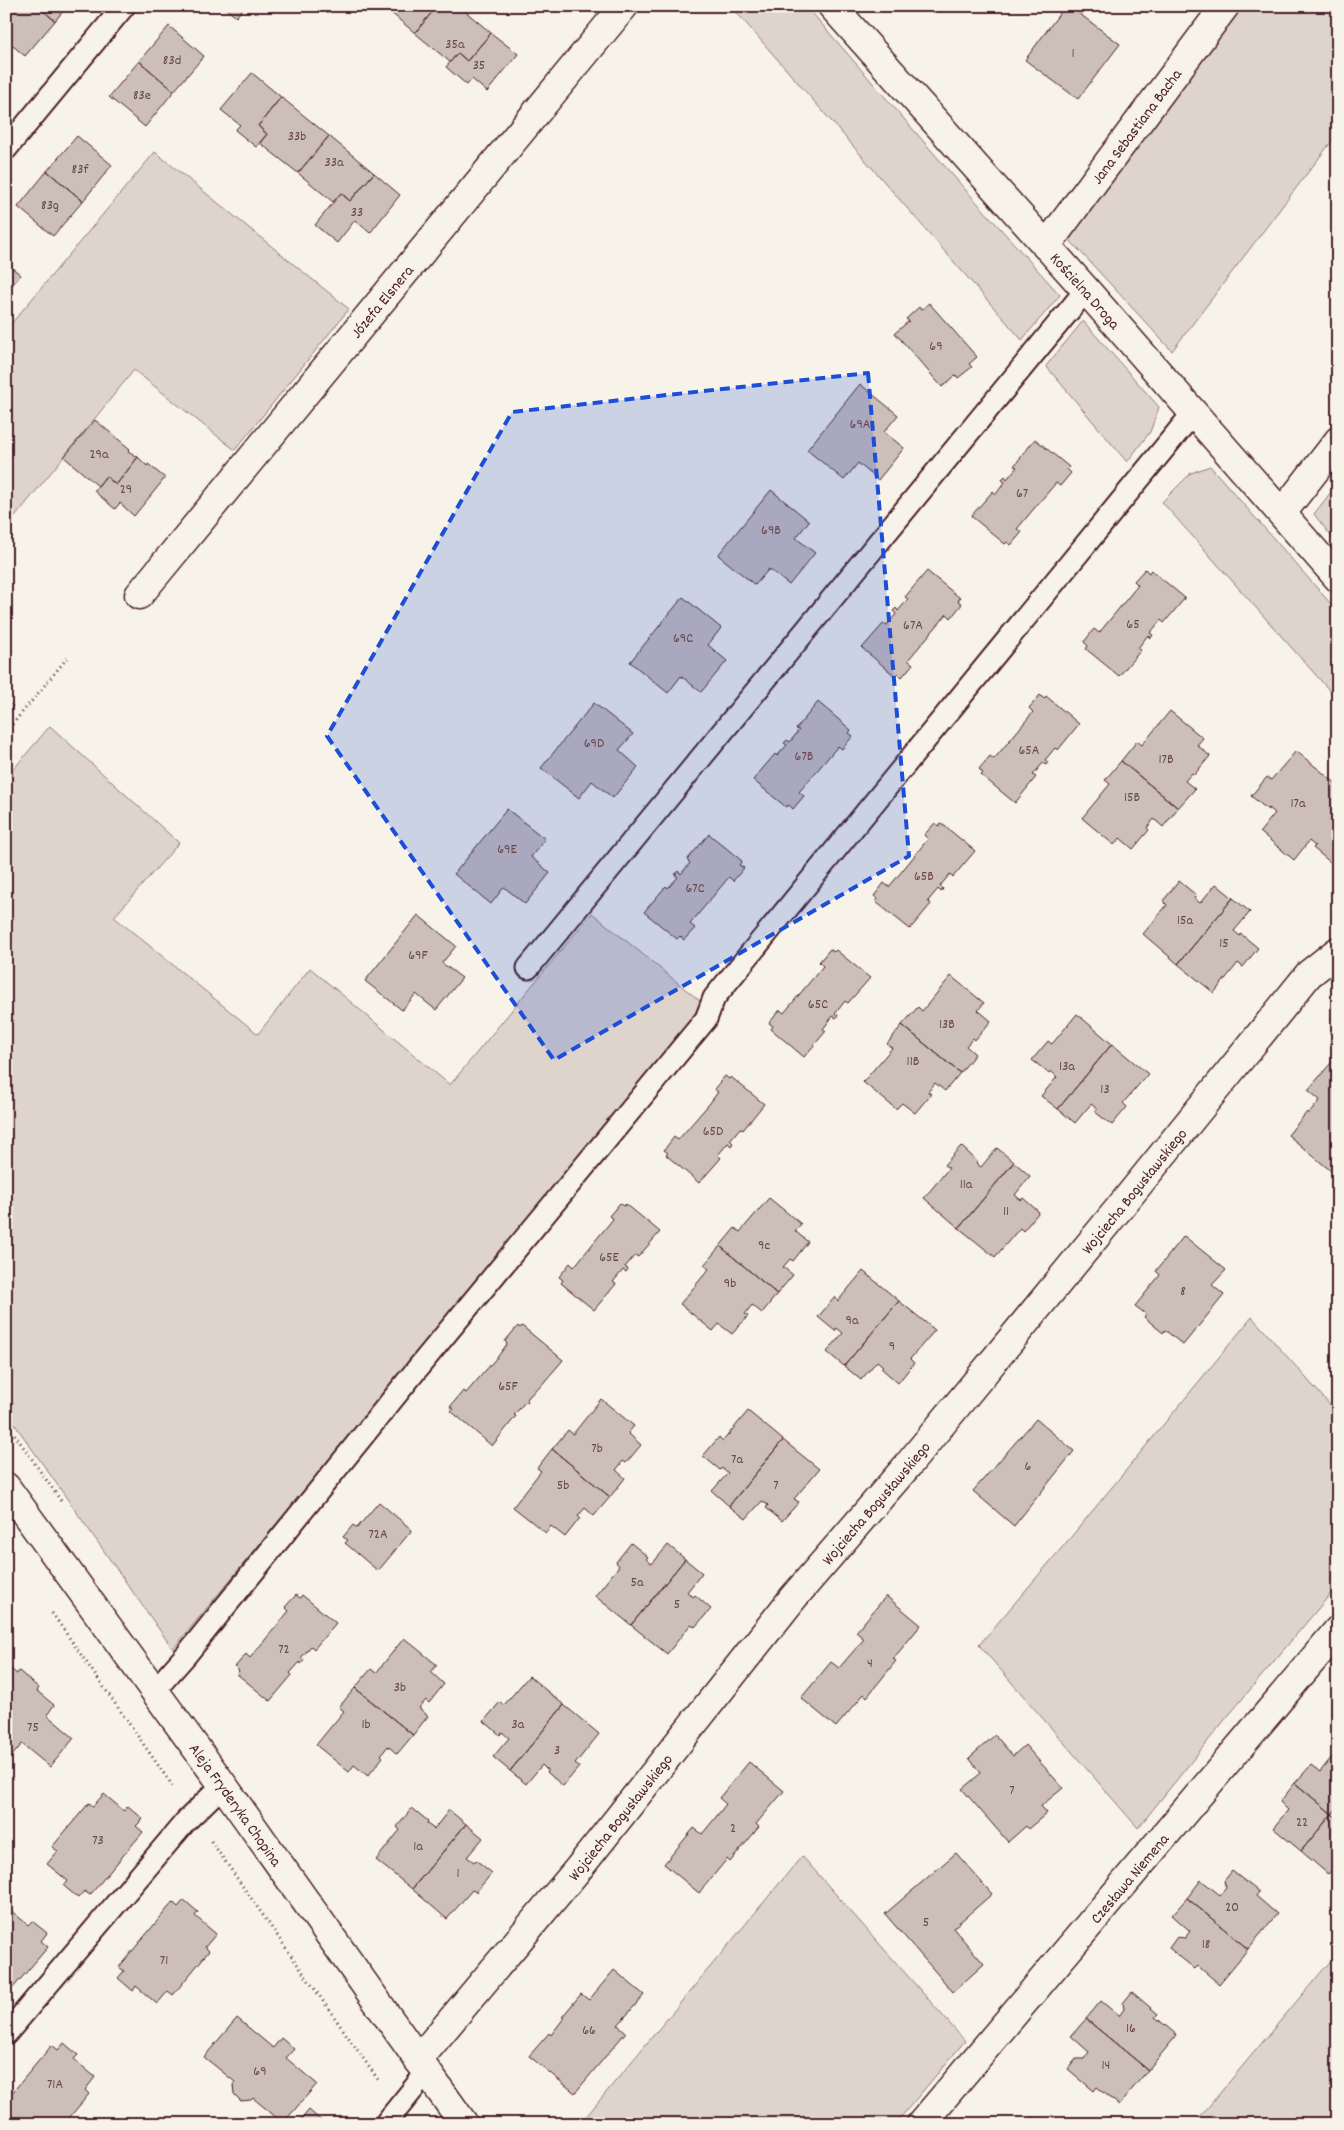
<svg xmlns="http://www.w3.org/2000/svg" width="1344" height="2130" font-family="Dekko,sans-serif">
<rect width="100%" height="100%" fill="#f7f3e8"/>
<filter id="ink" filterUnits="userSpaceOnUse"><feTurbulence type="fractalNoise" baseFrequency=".02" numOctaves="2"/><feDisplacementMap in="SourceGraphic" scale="10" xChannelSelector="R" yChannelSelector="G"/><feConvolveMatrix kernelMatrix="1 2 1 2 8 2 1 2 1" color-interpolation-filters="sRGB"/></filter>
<g filter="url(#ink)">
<path fill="#ded4cc" stroke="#947a7c" d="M731 6H806L963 187 1060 295 1022 340Z
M1243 6H1338V133L1172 351 1066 236Z
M155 152 349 309 235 450 134 370 6 528V330Z
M1083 321 1159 407 1150 432 1127 462 1046 366Z
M1210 466 1338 612V700L1162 502 1191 473Z
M1338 483V545L1314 514Z
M50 726 179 843 114 917 258 1034 310 968 450 1085 592 913 705 1005 173 1649 6 1412V778Z
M1252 1317 1338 1414V1585L1228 1716 1138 1828 979 1645 1071 1537Z
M802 1856 965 2041 895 2124H580Z
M1338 1952V2124H1194Z"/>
<path fill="#ccbfb9" stroke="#4a1f2b" d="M6 6H38L55 21 25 56 6 40Z
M38 6H67L55 21Z
M223 6H245L236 17Z
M383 6H437L415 33Z
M437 6H459L491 33 467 61 458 53 450 62 415 33Z
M1065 6H1069L1120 44 1078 99 1025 60Z
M169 26 204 56 174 91 139 61Z
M491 33 518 54 487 92 472 79 467 85 446 67 458 53 467 61Z
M139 61 174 91 145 127 109 97Z
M252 73 281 97 258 126 267 134 256 147 235 130 240 125 221 110Z
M281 97 329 136 298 173 260 143 267 134 258 126Z
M77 136 112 165 83 201 47 171Z
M329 136 374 173 350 201 341 193 333 202 298 173Z
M47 171 83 201 53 236 18 207Z
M374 173 400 195 370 233 355 220 337 243 315 225 341 193 350 201Z
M6 263 21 275 6 292Z
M929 303 977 357 969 364 972 367 958 378 956 375 942 387 895 333 909 321 906 319 919 307 921 310Z
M860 384 898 415 884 432 904 448 878 480 858 463 844 480 807 450Z
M95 420 130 449 128 451 138 457 116 485 106 476 98 486 64 457Z
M1035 439 1069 467 1067 469 1071 473 1060 486 1056 483 1037 505 1017 529 1022 532 1011 545 1007 542 1005 544 971 516 993 491 996 494 1005 482 1002 480 1003 478 1005 476 1007 479 1017 467 1014 466Z
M138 457 147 466 148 464 165 478 134 516 120 503 115 509 94 491 106 476 116 485Z
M771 490 809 521 796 538 815 553 789 585 769 569 755 585 718 555Z
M1145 569 1149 573 1151 570 1185 598 1164 623 1161 620 1150 633 1153 635 1151 638 1148 635 1138 648 1141 650 1119 676 1086 649 1088 646 1084 642 1094 629 1099 633 1130 595 1138 585 1134 581Z
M927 571 960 598 958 601 962 604 951 618 947 614 908 660 913 664 902 677 898 673 895 676 862 648 884 623 887 625 896 614 893 611 896 608 898 611 908 599 905 597Z
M683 597 721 628 708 645 727 661 701 692 681 676 668 693 630 662Z
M1040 695 1044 699 1046 696 1079 724 1058 750 1055 748 1045 760 1048 762 1046 765 1043 763 1033 775 1036 777 1015 803 981 775 983 773 979 769 990 756 994 759 1015 734 1033 712 1029 708Z
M6 700 13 706 6 714Z
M818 702 851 730 849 733 853 736 842 749 838 746 799 792 804 796 793 809 789 805 786 807 753 780 775 754 777 756 787 745 784 743 787 740 790 742 799 730 796 729Z
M594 703 633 734 619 750 638 767 613 798 592 781 579 798 541 768Z
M1170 711 1203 738 1197 745 1210 756 1194 775 1192 773 1185 781 1195 789 1178 808 1121 761 1137 741 1142 745Z
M1296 751 1338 785V853L1330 862 1313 848 1315 846 1309 841 1294 860 1260 832 1275 813 1269 808 1268 810 1251 796 1267 777 1271 780Z
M1121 761 1178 808 1163 827 1154 819 1147 828 1149 830 1133 849 1120 838 1114 845 1082 818 1110 784 1105 780Z
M507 809 545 839 531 857 550 873 525 904 504 887 491 904 454 874Z
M935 823 939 826 941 823 975 851 953 877 950 874 940 886 943 889 941 892 938 889 928 901 931 904 910 929 876 902 878 899 874 896 884 883 889 887 928 839 924 835Z
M709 834 742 861 739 865 744 868 733 881 729 877 690 924 695 928 684 940 680 936 677 939 644 912 666 886 668 888 678 877 675 875 678 871 681 874 690 863 687 860Z
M1179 881 1196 895 1194 898 1200 903 1216 884 1233 898 1178 964 1143 934 1167 905 1163 901Z
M1233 898 1250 912 1234 931 1240 936 1241 934 1258 948 1243 967 1238 963 1214 993 1178 964Z
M418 915 456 946 442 963 462 978 436 1010 416 994 402 1010 365 981Z
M830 949 834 952 836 950 870 978 848 1003 845 1001 835 1014 838 1015 836 1018 833 1016 823 1029 826 1031 804 1057 771 1029 773 1026 769 1023 780 1010 784 1013 823 966 819 962Z
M951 976 984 1003 978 1010 991 1021 975 1040 973 1038 966 1046 975 1054 960 1073 902 1025 918 1007 922 1011Z
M1077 1014 1112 1044 1058 1109 1041 1096 1057 1077 1051 1071 1049 1073 1032 1060 1048 1041 1052 1044Z
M902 1025 960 1073 945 1091 935 1083 928 1092 931 1094 915 1113 902 1103 896 1109 863 1082 892 1048 887 1044Z
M1112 1044 1148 1074 1123 1103 1127 1107 1112 1125 1095 1112 1097 1109 1091 1104 1075 1123 1058 1109Z
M1337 1056 1338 1163 1331 1171 1288 1135 1307 1112 1309 1114 1320 1100 1308 1090Z
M725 1076 729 1079 731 1077 764 1104 743 1130 740 1128 730 1140 733 1143 731 1146 728 1143 718 1155 721 1158 699 1183 666 1155 668 1153 664 1150 674 1137 678 1140 710 1103 718 1092 714 1089Z
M961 1146 977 1161 976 1163 981 1167 997 1148 1014 1162 959 1228 924 1198 949 1168 944 1165Z
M1014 1162 1030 1176 1015 1195 1021 1200 1023 1198 1039 1212 1023 1231 1020 1228 995 1257 959 1228Z
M769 1198 801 1224 795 1231 808 1242 793 1261 790 1259 783 1267 793 1275 777 1294 720 1246 735 1228 740 1232Z
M620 1203 624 1206 626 1204 660 1232 638 1257 635 1255 625 1267 628 1269 626 1272 623 1270 613 1282 616 1284 594 1310 561 1283 563 1280 559 1277 570 1263 574 1267 582 1257 613 1219 609 1216Z
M1184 1236 1226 1270 1212 1285 1224 1295 1183 1345 1165 1330 1163 1333 1144 1317 1146 1314 1135 1306 1160 1275 1156 1271Z
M720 1246 777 1294 762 1313 752 1305 745 1314 748 1316 732 1334 719 1324 713 1331 680 1304 709 1269 704 1265Z
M863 1271 899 1301 844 1366 827 1352 843 1333 837 1328 835 1331 818 1317 835 1297 838 1301Z
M899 1301 935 1330 910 1359 914 1363 898 1383 881 1368 883 1366 877 1361 861 1380 844 1366Z
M518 1326 520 1328 522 1326 563 1360 539 1388 538 1387 527 1399 528 1403 525 1402 514 1415 516 1416 492 1446 451 1411 454 1409 450 1407 463 1391 466 1393 499 1355 507 1344 505 1341Z
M601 1399 634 1426 628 1433 641 1445 626 1463 623 1461 616 1470 625 1478 610 1497 552 1449 568 1430 573 1434Z
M748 1411 783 1440 729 1506 712 1491 728 1473 722 1468 720 1470 703 1456 719 1437 723 1441Z
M1036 1419 1074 1451 1014 1526 973 1491Z
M783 1440 819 1469 794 1499 799 1502 782 1521 766 1508 768 1505 762 1501 746 1519 729 1506Z
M552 1449 610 1497 594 1516 585 1508 578 1516 580 1518 565 1537 551 1526 546 1533 513 1507 541 1471 537 1468Z
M379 1502 412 1530 378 1571 345 1543 348 1540 343 1537 353 1525 357 1528Z
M631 1543 648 1557 646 1559 652 1564 668 1545 685 1559 631 1625 595 1596 619 1566 616 1562Z
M685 1559 702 1573 687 1592 693 1597 695 1595 711 1609 695 1627 691 1624 667 1654 631 1625Z
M296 1595 300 1598 302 1595 336 1623 314 1649 311 1646 301 1658 304 1660 301 1664 300 1662 290 1673 292 1675 270 1701 237 1674 239 1671 235 1667 246 1654 250 1658 289 1611 285 1607Z
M886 1596 921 1625 893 1659 896 1661 867 1697 864 1694 836 1727 801 1698 831 1662 839 1668 864 1639 856 1632Z
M404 1638 437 1665 431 1672 444 1684 429 1703 426 1700 419 1708 428 1716 413 1735 355 1688 371 1669 376 1673Z
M6 1665 17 1674 19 1671 39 1688 37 1691 54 1705 47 1715 74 1738 50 1767 22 1744 6 1763Z
M529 1676 564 1705 510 1771 493 1757 509 1738 502 1732 500 1735 484 1721 500 1702 504 1705Z
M355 1688 413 1735 397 1754 388 1746 381 1755 383 1757 368 1776 354 1765 349 1772 316 1745 344 1711 339 1707Z
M564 1705 599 1734 575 1764 579 1767 563 1786 547 1772 548 1771 542 1765 526 1784 510 1771Z
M995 1735 1013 1756 1025 1745 1063 1788 1041 1806 1047 1813 1028 1829 1026 1826 1008 1842 962 1789 981 1773 969 1758Z
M1335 1753 1338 1756V1807L1332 1814 1295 1783 1311 1765 1320 1772Z
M749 1762 784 1791 756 1824 759 1827 730 1862 727 1859 699 1893 664 1864 694 1828 702 1834 712 1822 726 1804 719 1798Z
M1295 1783 1332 1814 1301 1851 1273 1828 1288 1810 1280 1802Z
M104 1794 124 1811 128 1806 143 1819 136 1826 143 1832 90 1895 84 1891 78 1898 64 1886 68 1881 47 1864 58 1851 52 1847 89 1803 93 1806Z
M1338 1807V1819L1332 1814Z
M412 1808 428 1821 427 1824 434 1829 449 1810 466 1824 412 1889 376 1860 400 1830 397 1827Z
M1332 1814 1338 1819V1863L1328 1874 1301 1851Z
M466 1824 483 1838 467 1857 474 1862 476 1860 492 1873 476 1892 472 1890 447 1919 412 1889Z
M956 1853 992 1894 953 1928 984 1964 953 1992 885 1914Z
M1232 1871 1259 1892 1256 1896 1277 1914 1248 1949 1187 1898 1201 1880 1220 1895 1226 1888 1224 1881Z
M1187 1898 1248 1949 1219 1984 1198 1966 1195 1969 1169 1948 1177 1937 1185 1938 1190 1931 1172 1915Z
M184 1900 198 1912 195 1916 216 1934 205 1947 209 1951 173 1995 168 1991 157 2004 136 1986 133 1991 118 1978 124 1971 119 1967 173 1902 178 1907Z
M8 1908 28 1925 32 1921 47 1933 41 1941 48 1947 6 1996V1911Z
M614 1970 644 1995 618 2025 626 2032 575 2093 529 2056 549 2033 551 2035 564 2018 562 2017 581 1994 589 2000Z
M1132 1992 1158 2014 1155 2017 1177 2035 1148 2070 1086 2019 1101 2001 1119 2016 1124 2009 1123 2003Z
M237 2018 273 2048 281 2038 294 2049 286 2058 317 2084 283 2123 253 2098 251 2100 241 2101 234 2094 233 2085 235 2082 204 2057Z
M1086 2019 1148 2070 1119 2105 1097 2087 1094 2091 1068 2069 1076 2059H1084L1089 2052 1071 2036Z
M64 2043 78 2055 74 2059 95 2077 85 2090 89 2094 64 2124H6V2100L52 2045 58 2050Z
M309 2110 325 2124H297Z
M1033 2117 1041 2124H1027Z"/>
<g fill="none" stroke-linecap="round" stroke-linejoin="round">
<defs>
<path id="lane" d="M6 149 124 6
M528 968 1086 290
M154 1691 186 1655 417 1369 706 1019 714 998 1194 412
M6 2034 186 1821 223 1785
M385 2124 427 2072"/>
<g id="street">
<path id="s1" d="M832 6 1086 290 1338 578"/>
<path id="s2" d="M1046 246 1225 6"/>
<path d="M1282 513 1338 441"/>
<path id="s3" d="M139 595 624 6"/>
<path id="s4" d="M6 1487 223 1785 464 2124"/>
<path id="s5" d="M418 2060 579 1868 793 1598 908 1465 1121 1206 1309 974 1338 951"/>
<path id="s6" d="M921 2124 1338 1630"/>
</g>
</defs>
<use href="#lane" stroke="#4a1f2b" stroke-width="25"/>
<use href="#street" stroke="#4a1f2b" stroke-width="31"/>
<path stroke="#4a1f2b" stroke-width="3" stroke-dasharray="1 4" stroke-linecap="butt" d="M6 732 68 657
M6 1422 61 1501
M6 1445 12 1453
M52 1613 174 1788
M211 1841 379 2081"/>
<use href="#lane" stroke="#f7f3e8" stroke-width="21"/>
<use href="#street" stroke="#f7f3e8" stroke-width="28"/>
</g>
</g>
<path fill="#1d4ed8" fill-opacity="0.2" stroke="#1d4ed8" stroke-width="4" stroke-dasharray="10 6" stroke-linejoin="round" d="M868 373 909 856 554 1060 327 736 512 412Z"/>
<g text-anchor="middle" stroke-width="4" stroke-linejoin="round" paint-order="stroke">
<g font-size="14" fill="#6a474e">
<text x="455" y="48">35a</text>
<text x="1073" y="57">1</text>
<text x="172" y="64">83d</text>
<text x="479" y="69">35</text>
<text x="142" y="99">83e</text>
<text x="297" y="140">33b</text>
<text x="334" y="166">33a</text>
<text x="80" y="173">83f</text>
<text x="50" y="209">83g</text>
<text x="357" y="216">33</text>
<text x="936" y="350">69</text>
<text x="860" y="428">69A</text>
<text x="99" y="458">29a</text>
<text x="126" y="493">29</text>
<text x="1022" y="497">67</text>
<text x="771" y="534">69B</text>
<text x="1133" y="628">65</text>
<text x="913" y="629">67A</text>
<text x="683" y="642">69C</text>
<text x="594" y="747">69D</text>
<text x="1029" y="754">65A</text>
<text x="804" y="760">67B</text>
<text x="1166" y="763">17B</text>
<text x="1132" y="801">15B</text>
<text x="1298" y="807">17a</text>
<text x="507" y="853">69E</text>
<text x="924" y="880">65B</text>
<text x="695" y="892">67C</text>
<text x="1185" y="924">15a</text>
<text x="1224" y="947">15</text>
<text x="418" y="959">69F</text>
<text x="818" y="1008">65C</text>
<text x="947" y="1028">13B</text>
<text x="913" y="1065">11B</text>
<text x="1067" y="1070">13a</text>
<text x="1105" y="1093">13</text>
<text x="713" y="1135">65D</text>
<text x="966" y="1188">11a</text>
<text x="1006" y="1215">11</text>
<text x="764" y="1249">9c</text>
<text x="609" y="1261">65E</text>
<text x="730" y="1287">9b</text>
<text x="1183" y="1295">8</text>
<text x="852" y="1324">9a</text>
<text x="892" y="1350">9</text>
<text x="508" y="1390">65F</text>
<text x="597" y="1452">7b</text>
<text x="737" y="1463">7a</text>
<text x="1028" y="1470">6</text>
<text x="563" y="1489">5b</text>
<text x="776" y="1489">7</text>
<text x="378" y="1538">72A</text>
<text x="637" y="1586">5a</text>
<text x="677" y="1608">5</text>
<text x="284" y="1653">72</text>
<text x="870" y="1667">4</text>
<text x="400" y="1691">3b</text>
<text x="366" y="1728">1b</text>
<text x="518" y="1728">3a</text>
<text x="33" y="1731">75</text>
<text x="557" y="1754">3</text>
<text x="1012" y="1794">7</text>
<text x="1302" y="1826">22</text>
<text x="733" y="1832">2</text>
<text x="98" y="1844">73</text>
<text x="418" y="1850">1a</text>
<text x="458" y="1877">1</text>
<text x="1232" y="1911">20</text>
<text x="926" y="1926">5</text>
<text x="1206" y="1948">18</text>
<text x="164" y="1964">71</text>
<text x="1131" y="2032">16</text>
<text x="589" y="2034">66</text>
<text x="1106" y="2069">14</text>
<text x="260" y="2075">69</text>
<text x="55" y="2088">71A</text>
</g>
<g font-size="16" fill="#4a1f2b" stroke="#f7f3e8">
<text dy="6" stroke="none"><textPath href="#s2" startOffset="150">Jana Sebastiana Bacha</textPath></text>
<text dy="6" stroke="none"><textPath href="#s1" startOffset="381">Kościelna Droga</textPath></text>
<text dy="6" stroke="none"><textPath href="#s3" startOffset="381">Józefa Elsnera</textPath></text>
<text dy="6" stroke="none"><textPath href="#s5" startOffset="1126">Wojciecha Bogusławskiego</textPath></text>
<text dy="6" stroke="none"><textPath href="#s5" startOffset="721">Wojciecha Bogusławskiego</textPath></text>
<text dy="6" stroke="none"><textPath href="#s4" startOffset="392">Aleja Fryderyka Chopina</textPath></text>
<text dy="6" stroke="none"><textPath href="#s5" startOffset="316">Wojciecha Bogusławskiego</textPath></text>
<text dy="6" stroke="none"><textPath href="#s6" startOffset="322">Czesława Niemena</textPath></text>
</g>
</g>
<rect width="1344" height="2130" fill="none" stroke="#f7f3e8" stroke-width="25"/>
<rect x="12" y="12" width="1319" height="2105" fill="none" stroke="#4a1f2b" stroke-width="2" filter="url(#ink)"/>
</svg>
